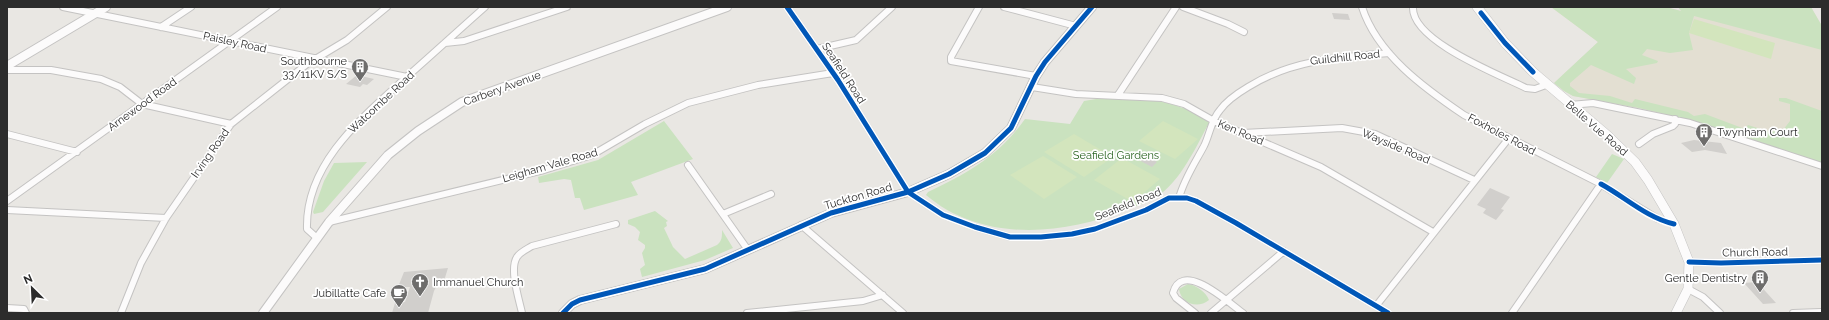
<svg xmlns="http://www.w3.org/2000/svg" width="1829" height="320" font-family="Raleway,sans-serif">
<rect width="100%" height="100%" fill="#e9e7e3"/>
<path fill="#e3dfd2" d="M1551 7H1666L1681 11 1678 7H1811L1822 26V141L1793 153 1690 120 1639 108 1573 96 1564 91 1554 83 1598 42Z"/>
<path fill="#cae2bf" d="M1551 7H1666L1681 11 1678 7H1811L1822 26V50L1694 16 1689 33 1693 50 1670 53 1647 49 1642 55 1658 61 1657 63 1626 69 1636 78 1634 84 1591 65 1570 83V86L1579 93 1610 96 1632 103 1635 99 1688 112 1694 116 1705 114 1745 129 1748 125 1770 132 1783 130 1790 121V104L1779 101V98H1786L1822 111V163L1690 120 1639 108 1573 96 1564 91 1554 83 1598 42Z
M1096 99C1123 99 1154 97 1180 107 1190 110 1200 116 1210 121 1197 145 1180 183 1156 197 1147 203 1135 206 1125 210 1062 236 981 242 926 195L928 192C968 173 999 156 1025 119L1070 124 1084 101Z
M664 121 693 159 631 182 638 195 584 210 580 198H575L571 180 564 179 539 183 538 177 598 160Z
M1612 154 1624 159 1607 183 1596 177Z
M367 162 323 212 314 214 313 212 324 181 334 163Z
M655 211 668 221 666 222 667 226 664 228 673 247 685 259 717 245C722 241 722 237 722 230L733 248 705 260 642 277 640 269 645 265 642 253 645 248V245L638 240 640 232 635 227 628 224V220Z
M1188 284C1196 285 1206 292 1209 300 1198 309 1181 304 1179 289Z"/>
<path fill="#d3e5bd" d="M1694 19 1775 43 1771 59 1689 33Z
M1163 121 1198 139 1175 159 1139 141Z
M1074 134 1113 157 1084 177 1044 152Z
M1043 156 1077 177 1044 199 1010 175Z
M1122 158 1160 179 1133 202 1094 180Z"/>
<path fill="#d1cfcc" d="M1332 13 1348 14 1350 20 1334 19Z
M357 75 374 79 367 85 363 84 360 87 346 84Z
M1694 140 1721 143 1727 154 1705 150 1692 152 1681 143Z
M1138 152 1148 157 1157 162 1152 167 1133 157Z
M1490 188 1510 197 1501 209 1504 210 1496 220 1483 213 1486 209 1477 205Z
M448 268 443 284 437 285 434 291 428 313H392L395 303 405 302 410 287H398L404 272Z
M1757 282 1776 303 1763 304 1744 283Z"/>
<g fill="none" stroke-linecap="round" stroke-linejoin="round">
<defs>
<path id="minor" d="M63 7 407 77
M787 7 838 80 908 192 943 215 975 227 1010 237H1041L1072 234 1095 229 1146 210 1169 198H1187L1196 201 1236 223 1388 313
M979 7 951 57V61L1036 76
M1004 7 1076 26
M1183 7 1228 24 1244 32
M1362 7C1377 54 1424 88 1464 115L1599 183 1658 219 1674 224
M1413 7C1411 41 1500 75 1526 88L1535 89 1546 85
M161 27 191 7
M445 43 464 41 567 7
M817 49 856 40 892 7
M7 70H51L101 79 120 87 142 104 231 124
M1032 87 1076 94 1162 98 1184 104 1214 121 1321 167 1433 232
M1118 95 1176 7
M1570 105 1593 103 1690 123 1822 166
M1243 133 1342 128 1375 134 1474 180
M7 134 77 152
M1639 144 1653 134 1673 126 1675 124V119
M688 165 748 250
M1179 198C1184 179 1195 163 1204 146 1210 134 1211 120 1220 110 1227 100 1238 93 1248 87 1291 60 1340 57 1389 53
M7 201 277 7
M7 210 166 218
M723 214 771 194
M329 222 544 170 592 155 645 124 688 103 758 85 833 73
M801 225 903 313
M317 238 307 229C305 162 365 115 410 74 435 52 460 29 485 7
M1689 262 1721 263 1822 260
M1688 289 1703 297 1720 313
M1376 306 1509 138
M7 308 24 309 26 313
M121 313 141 263 166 218 231 124 307 64 347 40 387 7
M522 313C519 299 509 269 517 257 520 252 527 249 532 246L616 224
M747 313 863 301 883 295
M1195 313 1176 298 1173 293C1182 259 1229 303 1243 313
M1211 313 1284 251
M1512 313 1601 184
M1793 313 1822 312"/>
<path id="tertiary" d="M7 66 106 7
M263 313 329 222 388 155 418 131 462 102 727 7
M563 313 572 304 580 300 705 269 831 213 908 192 949 174 985 153 1011 128 1036 76 1045 62 1092 7"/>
<path id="secondary" d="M1477 7 1505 43 1533 72 1607 135 1635 162 1648 180 1674 224 1689 262 1688 289 1676 313"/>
</defs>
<use href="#minor" stroke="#c4c3c2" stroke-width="8"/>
<use href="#tertiary" stroke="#c4c3c2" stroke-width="10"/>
<use href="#secondary" stroke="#c4c3c2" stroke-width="10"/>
<use href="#minor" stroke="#fcfbfb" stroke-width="6"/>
<use href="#tertiary" stroke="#fcfbfb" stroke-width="8"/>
<use href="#secondary" stroke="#fcfbfb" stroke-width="9"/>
<defs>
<path id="cycleway" d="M787 7 838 80 908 192 943 215 975 227 1010 237H1041L1072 234 1095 229 1146 210 1169 198H1187L1196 201 1236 223 1388 313
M1481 13 1505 43 1533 72
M1601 184C1625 197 1647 218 1674 224
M1689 262 1721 263 1822 260
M563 313 572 304 580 300 705 269 831 213 908 192 949 174 985 153 1011 128 1036 76 1045 62 1092 7"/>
</defs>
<use href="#cycleway" stroke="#fff" stroke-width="8"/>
<use href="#cycleway" stroke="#0057b8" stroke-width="5"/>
</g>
<defs>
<symbol id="building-pin" viewBox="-11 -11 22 30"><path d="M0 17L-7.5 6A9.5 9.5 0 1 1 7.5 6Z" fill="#6e6d6c" stroke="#fff"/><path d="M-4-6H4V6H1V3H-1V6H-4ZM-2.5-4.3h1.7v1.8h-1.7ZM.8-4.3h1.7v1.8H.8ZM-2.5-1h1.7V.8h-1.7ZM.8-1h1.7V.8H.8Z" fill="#fff"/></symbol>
<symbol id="church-pin" viewBox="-11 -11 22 30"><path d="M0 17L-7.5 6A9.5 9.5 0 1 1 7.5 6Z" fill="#6e6d6c" stroke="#fff"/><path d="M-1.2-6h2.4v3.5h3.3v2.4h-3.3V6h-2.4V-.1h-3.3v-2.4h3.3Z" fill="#fff"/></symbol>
<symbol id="cafe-pin" viewBox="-11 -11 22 30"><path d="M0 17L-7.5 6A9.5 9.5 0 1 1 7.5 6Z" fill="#6e6d6c" stroke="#fff"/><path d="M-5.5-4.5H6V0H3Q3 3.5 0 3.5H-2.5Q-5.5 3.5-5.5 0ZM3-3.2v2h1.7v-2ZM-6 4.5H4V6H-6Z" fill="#fff"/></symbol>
</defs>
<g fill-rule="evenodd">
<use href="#building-pin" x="350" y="57" width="20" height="27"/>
<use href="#building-pin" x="1694" y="122" width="20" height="27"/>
<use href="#building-pin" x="1750" y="268" width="20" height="27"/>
<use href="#church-pin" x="410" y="272" width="20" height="27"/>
<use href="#cafe-pin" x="389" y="283" width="20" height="27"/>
</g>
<g text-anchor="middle" stroke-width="3.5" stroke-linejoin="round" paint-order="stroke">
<g font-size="11" fill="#2c2c2c" stroke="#fff">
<text transform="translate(235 42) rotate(12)" y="4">Paisley Road</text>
<text transform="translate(1345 57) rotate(-6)" y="4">Guildhill Road</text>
<text transform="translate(844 73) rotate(57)" y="4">Seafield Road</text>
<text transform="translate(502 88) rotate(-20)" y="4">Carbery Avenue</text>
<text transform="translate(381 102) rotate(-43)" y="4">Watcombe Road</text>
<text transform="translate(142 104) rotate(-36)" y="4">Arnewood Road</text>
<text transform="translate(1597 128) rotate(41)" y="4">Belle Vue Road</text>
<text transform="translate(1241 132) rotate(23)" y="4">Ken Road</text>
<text transform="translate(1502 134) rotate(28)" y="4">Foxholes Road</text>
<text transform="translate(1396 146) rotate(23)" y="4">Wayside Road</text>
<text transform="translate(210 153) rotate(-55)" y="4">Irving Road</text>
<text transform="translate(550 165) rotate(-16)" y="4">Leigham Vale Road</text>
<text transform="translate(858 196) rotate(-16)" y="4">Tuckton Road</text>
<text transform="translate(1128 204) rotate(-22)" y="4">Seafield Road</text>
<text transform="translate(1755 252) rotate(-1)" y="4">Church Road</text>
</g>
<g font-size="11" fill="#2c2c2c" stroke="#fff" text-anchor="end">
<text x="347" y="65">Southbourne<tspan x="347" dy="13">33/11KV S/S</tspan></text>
<text x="1717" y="136" text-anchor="start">Twynham Court</text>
<text x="1747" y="282">Gentle Dentistry</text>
<text x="433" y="286" text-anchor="start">Immanuel Church</text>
<text x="386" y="297">Jubillatte Cafe</text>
</g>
<g font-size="11" fill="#2a6421" stroke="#fff">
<text x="1116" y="159">Seafield Gardens</text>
</g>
</g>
<rect width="1829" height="320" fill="none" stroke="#2c2c2c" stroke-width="16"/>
<g transform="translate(32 288) rotate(336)" stroke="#ffffff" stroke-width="3" paint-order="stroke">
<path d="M0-3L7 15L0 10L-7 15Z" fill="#2c2c2c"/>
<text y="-6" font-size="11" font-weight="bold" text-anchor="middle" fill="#2c2c2c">N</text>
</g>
</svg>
